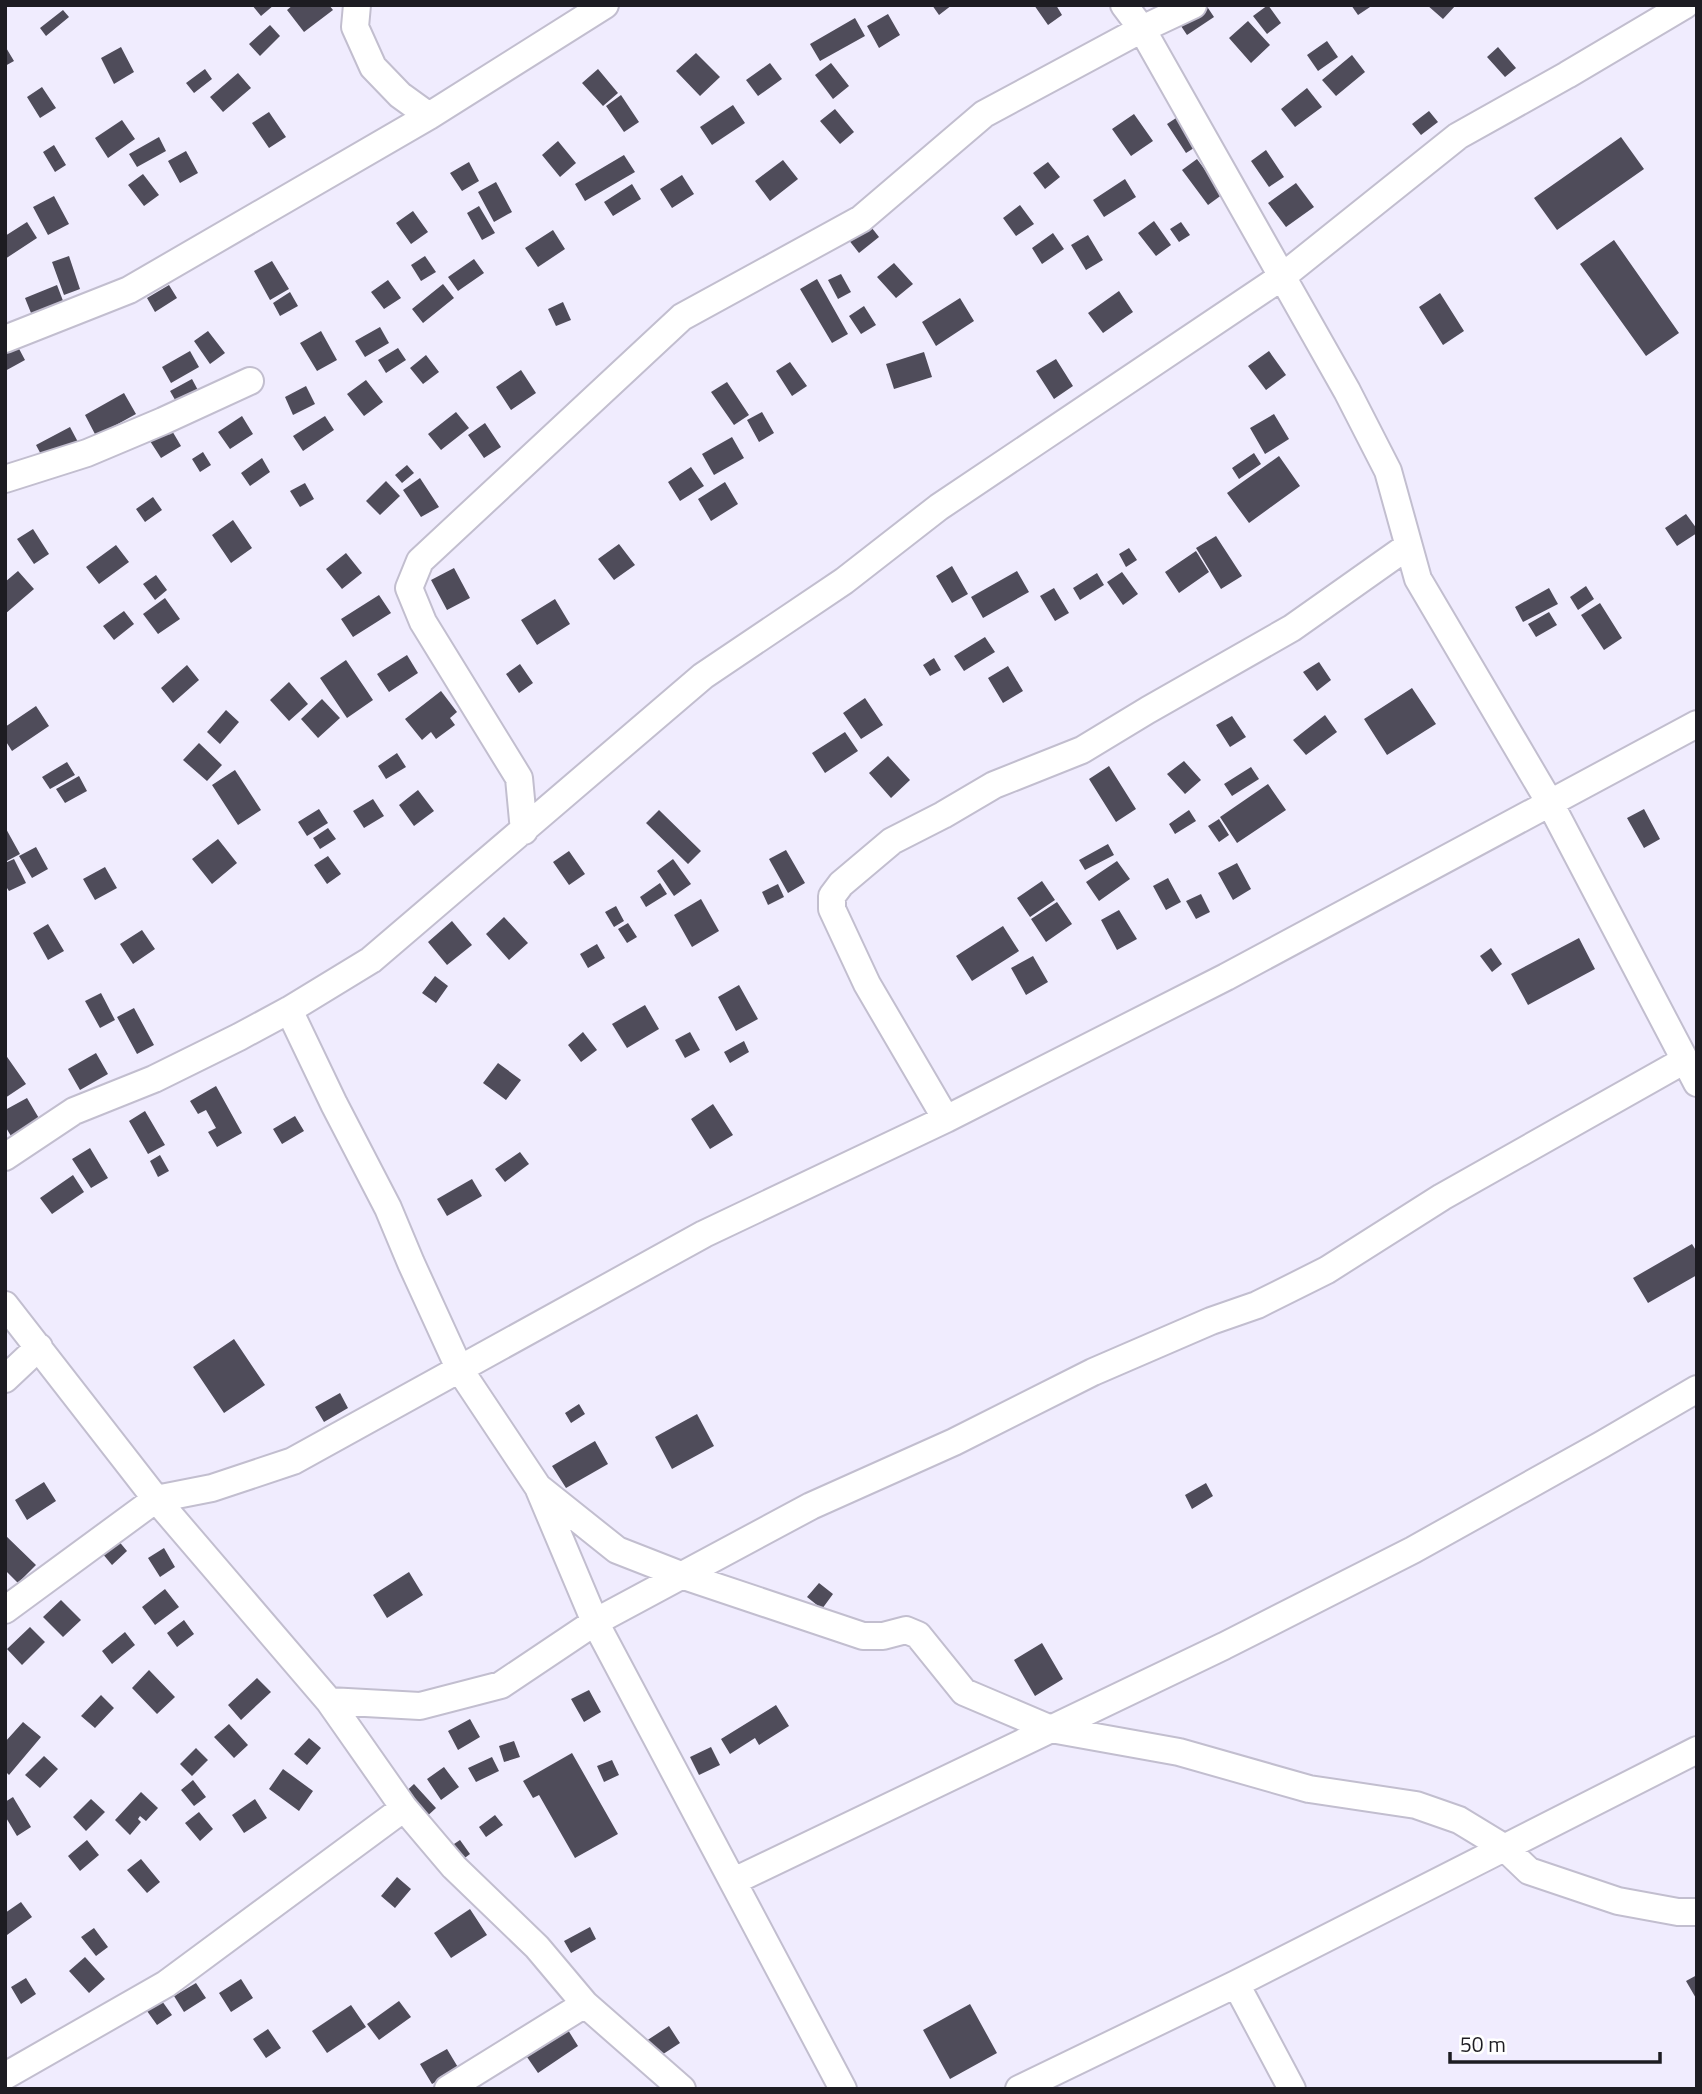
<svg xmlns="http://www.w3.org/2000/svg" width="1702" height="2094" font-family="'Titillium Web',sans-serif">
<rect width="100%" height="100%" fill="#f0ecfe"/>
<path fill="#4f4c5a" d="M252 5H274L261 16Z
M293 5H329L333 10 304 32 287 10Z
M932 5H952L939 15Z
M1034 5H1056L1062 15 1048 25Z
M1199 5H1206L1214 17 1187 35 1177 20Z
M1268 5 1281 23 1267 34 1253 16Z
M1351 5H1373L1358 15Z
M1427 5H1456L1443 19Z
M63 10 69 17 46 36 40 28Z
M888 14 900 35 879 48 867 26Z
M855 18 865 36 820 61 810 44Z
M1248 21 1270 45 1251 63 1229 38Z
M270 25 280 36 260 56 249 44Z
M1327 41 1338 57 1318 71 1307 55Z
M5 46 14 61 5 66Z
M121 47 134 72 114 84 101 58Z
M1498 47 1516 68 1505 77 1487 57Z
M696 53 720 77 700 96 676 71Z
M1352 55 1365 72 1336 96 1322 80Z
M770 63 782 79 758 96 746 80Z
M831 63 849 86 833 99 815 75Z
M205 69 212 79 194 93 186 83Z
M598 69 618 93 603 106 582 83Z
M238 73 251 88 223 112 210 97Z
M42 87 56 108 40 118 27 97Z
M1307 88 1322 107 1295 127 1281 109Z
M621 95 639 122 624 132 606 106Z
M733 105 745 123 712 145 700 127Z
M835 109 854 132 840 144 820 121Z
M1429 111 1438 122 1421 135 1412 124Z
M269 112 286 137 269 148 252 123Z
M1134 114 1153 141 1131 156 1112 129Z
M1182 114 1202 143 1186 153 1167 124Z
M122 120 135 139 108 158 95 138Z
M159 137 166 151 137 167 129 154Z
M1621 137 1644 169 1557 230 1534 198Z
M558 141 576 163 560 177 542 155Z
M54 145 66 165 55 172 43 152Z
M1266 150 1284 177 1269 187 1251 161Z
M186 151 198 173 180 183 168 161Z
M624 155 635 172 585 201 575 184Z
M1197 159 1223 194 1208 205 1182 170Z
M783 160 798 179 770 201 755 181Z
M469 162 479 181 462 191 450 173Z
M1048 162 1060 177 1045 189 1033 173Z
M143 174 159 195 144 206 128 185Z
M682 175 694 194 672 208 660 189Z
M1125 179 1136 197 1104 217 1093 200Z
M496 182 512 212 494 222 478 192Z
M1296 183 1314 207 1286 227 1268 203Z
M632 184 641 199 613 216 604 202Z
M54 196 69 224 48 235 33 207Z
M1020 205 1034 224 1016 236 1003 218Z
M479 206 495 233 482 240 467 213Z
M413 211 428 232 411 244 396 223Z
M1154 221 1171 245 1156 256 1138 233Z
M27 222 37 238 5 259V236Z
M1181 222 1190 235 1179 242 1170 229Z
M868 223 879 237 859 253 848 239Z
M553 230 565 249 538 267 525 248Z
M1053 233 1064 249 1042 264 1032 248Z
M1088 235 1103 260 1086 270 1071 245Z
M1614 240 1679 333 1646 356 1580 264Z
M69 256 80 289 64 295 52 262Z
M425 256 436 272 421 281 411 265Z
M474 259 484 273 458 291 448 277Z
M272 261 289 289 270 300 254 271Z
M894 263 913 284 896 298 877 277Z
M841 274 851 292 838 299 828 280Z
M817 279 848 334 832 343 800 289Z
M388 280 401 298 384 309 371 292Z
M443 284 454 298 423 323 412 309Z
M57 285 65 306 33 318 25 298Z
M169 285 177 298 155 312 147 298Z
M1119 291 1133 312 1103 333 1088 313Z
M290 292 298 306 280 316 273 303Z
M1440 293 1464 331 1443 345 1419 307Z
M960 298 974 321 936 346 922 322Z
M563 302 571 320 556 326 548 309Z
M864 306 876 325 861 334 849 316Z
M380 327 389 343 365 357 355 341Z
M208 331 225 353 210 364 194 341Z
M321 331 337 360 317 371 300 343Z
M17 345 25 360 5 371V351Z
M398 348 406 360 386 373 378 360Z
M190 351 199 367 171 383 162 367Z
M1269 351 1286 375 1266 390 1248 366Z
M924 352 932 377 894 389 886 364Z
M426 355 439 372 423 384 410 368Z
M1056 359 1073 386 1054 399 1036 371Z
M790 362 807 386 792 396 776 371Z
M521 370 536 393 511 410 496 387Z
M192 379 200 394 178 405 170 391Z
M366 380 383 402 364 416 347 394Z
M727 382 749 415 734 425 711 392Z
M306 386 315 404 293 415 285 397Z
M124 393 136 414 96 436 85 415Z
M456 412 469 428 441 450 428 434Z
M762 412 774 433 759 442 747 420Z
M1274 414 1289 439 1265 454 1250 428Z
M242 416 253 434 230 449 218 432Z
M325 416 334 430 303 451 293 436Z
M485 423 501 447 484 458 468 435Z
M70 427 79 444 45 462 36 445Z
M171 429 181 446 161 458 150 441Z
M732 437 744 458 714 475 702 454Z
M203 452 211 465 200 472 192 459Z
M1254 453 1261 464 1239 479 1232 468Z
M1279 456 1300 486 1249 523 1227 493Z
M262 458 270 472 250 486 241 473Z
M407 465 414 473 402 483 395 475Z
M691 467 704 486 680 501 668 482Z
M420 478 439 507 421 517 403 490Z
M386 481 400 496 380 515 366 501Z
M725 482 738 504 711 521 698 499Z
M305 483 314 499 300 507 290 491Z
M153 497 162 510 145 522 136 509Z
M1686 514 1697 529V533L1677 546 1665 528Z
M233 520 252 548 231 563 212 535Z
M33 529 49 554 34 564 17 539Z
M1216 536 1242 576 1221 589 1196 548Z
M619 544 635 565 614 580 598 559Z
M116 545 129 562 99 584 86 567Z
M1129 548 1137 560 1126 567 1119 554Z
M1196 551 1209 572 1179 593 1165 572Z
M346 553 362 573 342 589 326 569Z
M952 566 968 594 952 603 936 576Z
M454 568 470 598 447 610 431 580Z
M18 571 34 589 5 614V582Z
M1017 571 1029 592 983 618 971 597Z
M1122 572 1138 594 1123 605 1107 582Z
M1097 573 1104 585 1080 600 1073 588Z
M156 575 167 590 155 600 143 584Z
M1586 586 1594 599 1578 610 1570 597Z
M1054 588 1069 613 1055 621 1040 596Z
M1549 588 1558 604 1523 622 1515 607Z
M379 595 391 613 353 637 341 619Z
M165 598 180 619 158 634 143 614Z
M555 599 570 624 537 645 521 620Z
M1600 603 1622 638 1604 650 1581 615Z
M124 611 134 624 114 640 103 626Z
M1549 612 1557 625 1536 637 1528 624Z
M985 637 995 652 964 671 954 656Z
M407 655 418 673 389 692 377 674Z
M934 658 941 670 930 676 923 665Z
M346 660 373 700 347 718 320 678Z
M1319 662 1331 680 1317 691 1303 672Z
M520 664 533 683 519 693 506 674Z
M187 665 199 680 173 703 161 688Z
M1008 666 1023 691 1003 703 988 678Z
M289 682 308 704 289 721 270 700Z
M1412 688 1436 724 1387 755 1364 719Z
M441 691 457 712 450 718 455 725 436 739 431 732 422 740 405 719Z
M865 698 883 725 861 739 843 713Z
M322 699 340 718 318 738 301 719Z
M36 706 49 726 12 751 5 740V727Z
M226 710 239 722 220 744 207 732Z
M1325 715 1337 732 1306 755 1293 740Z
M1232 716 1246 737 1230 747 1216 725Z
M845 732 858 751 825 773 812 753Z
M199 743 222 765 207 781 183 760Z
M397 753 406 767 386 779 378 766Z
M888 756 910 780 891 798 869 773Z
M1184 761 1201 780 1185 794 1167 774Z
M67 762 75 775 50 789 42 777Z
M1109 766 1136 809 1116 822 1089 779Z
M1251 767 1259 779 1232 796 1224 784Z
M235 770 261 810 238 825 212 785Z
M79 776 87 791 65 803 56 789Z
M1268 784 1286 810 1237 843 1220 817Z
M418 790 434 811 414 826 399 805Z
M373 799 384 816 364 828 353 811Z
M319 809 328 823 307 836 298 822Z
M1644 809 1660 839 1644 848 1627 818Z
M659 810 701 851 688 864 646 823Z
M1189 810 1196 821 1175 834 1169 824Z
M1219 819 1229 835 1219 842 1208 826Z
M5 827 20 854 5 862Z
M328 828 336 839 320 849 313 838Z
M218 839 237 863 212 884 192 859Z
M1108 844 1114 855 1085 870 1079 860Z
M36 847 48 869 32 878 19 856Z
M786 850 805 883 788 893 769 859Z
M569 851 585 874 569 885 553 862Z
M328 856 341 874 327 884 314 865Z
M14 859 26 883 9 891 5 885V863Z
M673 859 691 884 674 896 657 871Z
M1117 861 1130 879 1099 901 1086 882Z
M1237 863 1251 889 1233 900 1218 873Z
M105 867 117 888 95 900 83 879Z
M1168 878 1181 902 1166 910 1153 886Z
M1042 881 1055 900 1030 917 1017 898Z
M660 883 667 894 646 907 640 897Z
M778 884 784 897 768 905 762 892Z
M1201 894 1210 912 1196 919 1186 901Z
M701 899 719 931 692 947 674 915Z
M1057 902 1072 924 1046 942 1031 919Z
M616 906 624 921 614 927 605 912Z
M1119 910 1137 939 1117 950 1101 920Z
M504 917 528 943 509 960 486 934Z
M452 921 472 945 447 965 428 942Z
M628 923 637 937 627 943 618 929Z
M48 924 64 951 48 960 33 933Z
M1003 926 1019 951 972 981 956 956Z
M142 930 155 949 133 964 120 944Z
M1579 938 1595 969 1528 1005 1511 974Z
M597 944 605 958 588 968 580 954Z
M1491 948 1502 964 1492 972 1480 956Z
M1033 956 1048 982 1026 995 1011 968Z
M435 976 448 986 436 1003 422 993Z
M739 985 758 1019 736 1031 718 997Z
M101 993 115 1020 100 1028 85 1001Z
M645 1005 659 1029 627 1048 612 1024Z
M134 1008 154 1045 137 1054 117 1017Z
M583 1032 597 1050 581 1062 568 1045Z
M690 1032 700 1050 685 1058 675 1040Z
M744 1041 749 1052 730 1063 724 1052Z
M96 1053 108 1074 80 1090 68 1069Z
M5 1054 26 1084 5 1098Z
M498 1063 521 1080 506 1100 483 1083Z
M216 1086 242 1133 217 1147 208 1132 216 1128 206 1110 198 1114 190 1101Z
M27 1098 40 1120 11 1136 5 1126V1110Z
M713 1104 733 1135 710 1149 691 1119Z
M145 1111 165 1145 148 1154 129 1121Z
M295 1116 304 1131 282 1144 273 1129Z
M90 1148 108 1178 91 1188 72 1159Z
M520 1152 529 1164 505 1182 495 1169Z
M160 1155 169 1171 158 1177 150 1161Z
M73 1175 84 1192 52 1214 40 1198Z
M472 1179 482 1196 447 1216 437 1199Z
M1692 1244 1697 1252V1275L1648 1303 1633 1278Z
M234 1339 265 1385 224 1413 193 1367Z
M340 1393 348 1408 324 1422 315 1407Z
M579 1404 585 1414 571 1423 565 1413Z
M697 1414 714 1446 672 1469 655 1437Z
M595 1441 608 1464 566 1488 552 1466Z
M44 1482 56 1501 27 1520 15 1500Z
M1206 1483 1213 1496 1192 1509 1185 1495Z
M5 1535 36 1565 18 1583 5 1570Z
M117 1539 127 1551 112 1565 102 1553Z
M164 1548 175 1567 160 1577 148 1558Z
M409 1572 423 1595 387 1618 373 1595Z
M819 1583 833 1594 822 1609 807 1597Z
M165 1589 179 1607 155 1625 142 1607Z
M61 1600 81 1620 63 1637 43 1617Z
M184 1620 194 1634 177 1647 167 1633Z
M30 1627 45 1642 22 1665 7 1649Z
M125 1632 135 1645 112 1664 102 1651Z
M1042 1643 1063 1679 1035 1696 1014 1660Z
M149 1670 175 1697 157 1714 132 1688Z
M257 1678 271 1692 241 1720 228 1705Z
M589 1690 601 1712 584 1722 571 1699Z
M101 1695 114 1708 95 1728 81 1716Z
M776 1705 789 1726 759 1745 755 1738 730 1754 721 1739Z
M470 1719 480 1737 458 1750 448 1731Z
M23 1722 41 1737 9 1775 5 1771V1742Z
M229 1724 248 1745 234 1758 214 1737Z
M309 1738 321 1748 307 1765 294 1754Z
M514 1741 520 1757 504 1762 499 1746Z
M711 1747 720 1765 699 1775 690 1757Z
M196 1748 208 1760 192 1776 180 1764Z
M572 1753 618 1834 575 1858 539 1795 533 1798 523 1781Z
M44 1756 58 1769 40 1788 25 1775Z
M492 1757 499 1771 476 1782 468 1768Z
M612 1760 619 1775 604 1782 597 1766Z
M444 1767 459 1787 441 1800 427 1779Z
M283 1769 313 1791 299 1811 269 1789Z
M193 1780 206 1797 194 1806 181 1790Z
M414 1784 436 1808 423 1820 401 1796Z
M141 1792 158 1808 146 1821 140 1816 138 1819 141 1822 130 1835 115 1820Z
M13 1797 31 1827 17 1836 5 1816V1802Z
M91 1799 105 1812 86 1831 73 1817Z
M255 1799 267 1818 244 1833 232 1815Z
M199 1812 213 1829 200 1841 185 1823Z
M495 1815 503 1825 486 1837 479 1827Z
M87 1840 99 1855 80 1871 68 1856Z
M460 1840 470 1854 458 1863 448 1848Z
M141 1859 160 1882 147 1893 127 1870Z
M397 1877 411 1889 395 1908 381 1896Z
M21 1902 32 1917 7 1935 5 1913Z
M470 1909 487 1935 451 1958 434 1933Z
M590 1927 596 1939 571 1953 564 1941Z
M94 1928 108 1947 96 1956 81 1937Z
M85 1957 105 1979 89 1993 69 1971Z
M1697 1975V2000L1686 1981Z
M26 1978 36 1994 21 2004 11 1987Z
M241 1979 253 1998 231 2012 219 1993Z
M196 1983 206 1998 184 2012 174 1996Z
M162 2001 172 2015 157 2025 147 2011Z
M399 2001 411 2017 379 2040 367 2024Z
M970 2004 997 2053 950 2079 923 2030Z
M351 2005 366 2027 327 2053 312 2031Z
M669 2026 680 2043 654 2060 643 2043Z
M268 2029 281 2048 266 2058 253 2039Z
M568 2030 578 2046 538 2073 527 2057Z
M447 2049 459 2069 432 2084 420 2064Z"/>
<g fill="none" stroke-linecap="round" stroke-linejoin="round">
<defs>
<path id="street" d="M357 5 355 27 373 67 400 95 429 116
M1124 5 1142 29 1347 391 1388 471 1418 579 1550 803 1697 1083
M5 339 129 290 429 116 605 5
M5 479 87 453 163 421 250 381
M524 831 519 778 423 622 409 588 420 561 682 317 861 219 984 114 1142 29 1193 5
M289 1010 334 1104 388 1208 411 1263 460 1370 538 1487 595 1622 843 2089
M946 1119 867 984 832 909V896L841 884 892 841 943 815 994 785 1082 750 1148 710 1292 628 1408 546
M5 1157 74 1111 154 1079 239 1037 289 1010 371 960 703 676 844 581 939 507 1283 276 1458 136 1567 75 1685 5
M5 1305 156 1499 329 1701 404 1808 454 1867 537 1947 585 2004 682 2089
M5 1379 39 1347
M538 1487 617 1550 681 1575 863 1636H883L906 1630 918 1635 964 1692 1051 1729 1179 1752 1309 1789 1416 1805 1459 1820 1505 1848 1529 1871 1618 1901 1678 1912H1697
M5 1610 156 1499 212 1488 293 1461 704 1234 946 1119 1226 977 1697 724
M329 1701 420 1706 501 1685 595 1622 811 1506 954 1442 1093 1372 1211 1321 1257 1305 1327 1270 1442 1197 1685 1060
M734 1881 1224 1646 1413 1550 1601 1445 1697 1389
M1236 1984 1292 2089
M5 2076 166 1984 404 1808
M448 2089 585 2004
M1019 2089 1236 1984 1697 1750"/>
</defs>
<use href="#street" stroke="#c2becf" stroke-width="30"/>
<use href="#street" stroke="#fff" stroke-width="26"/>
</g>
<rect width="1702" height="2094" fill="none" stroke="#1d1c22" stroke-width="14"/>
<path d="M1450 2052v10h210v-10" fill="none" stroke="#1d1c22" stroke-width="3.5"/>
<text x="1460" y="2052" font-size="21" fill="#1d1c22" stroke="#ffffff" stroke-width="5" paint-order="stroke">50 m</text>
</svg>
